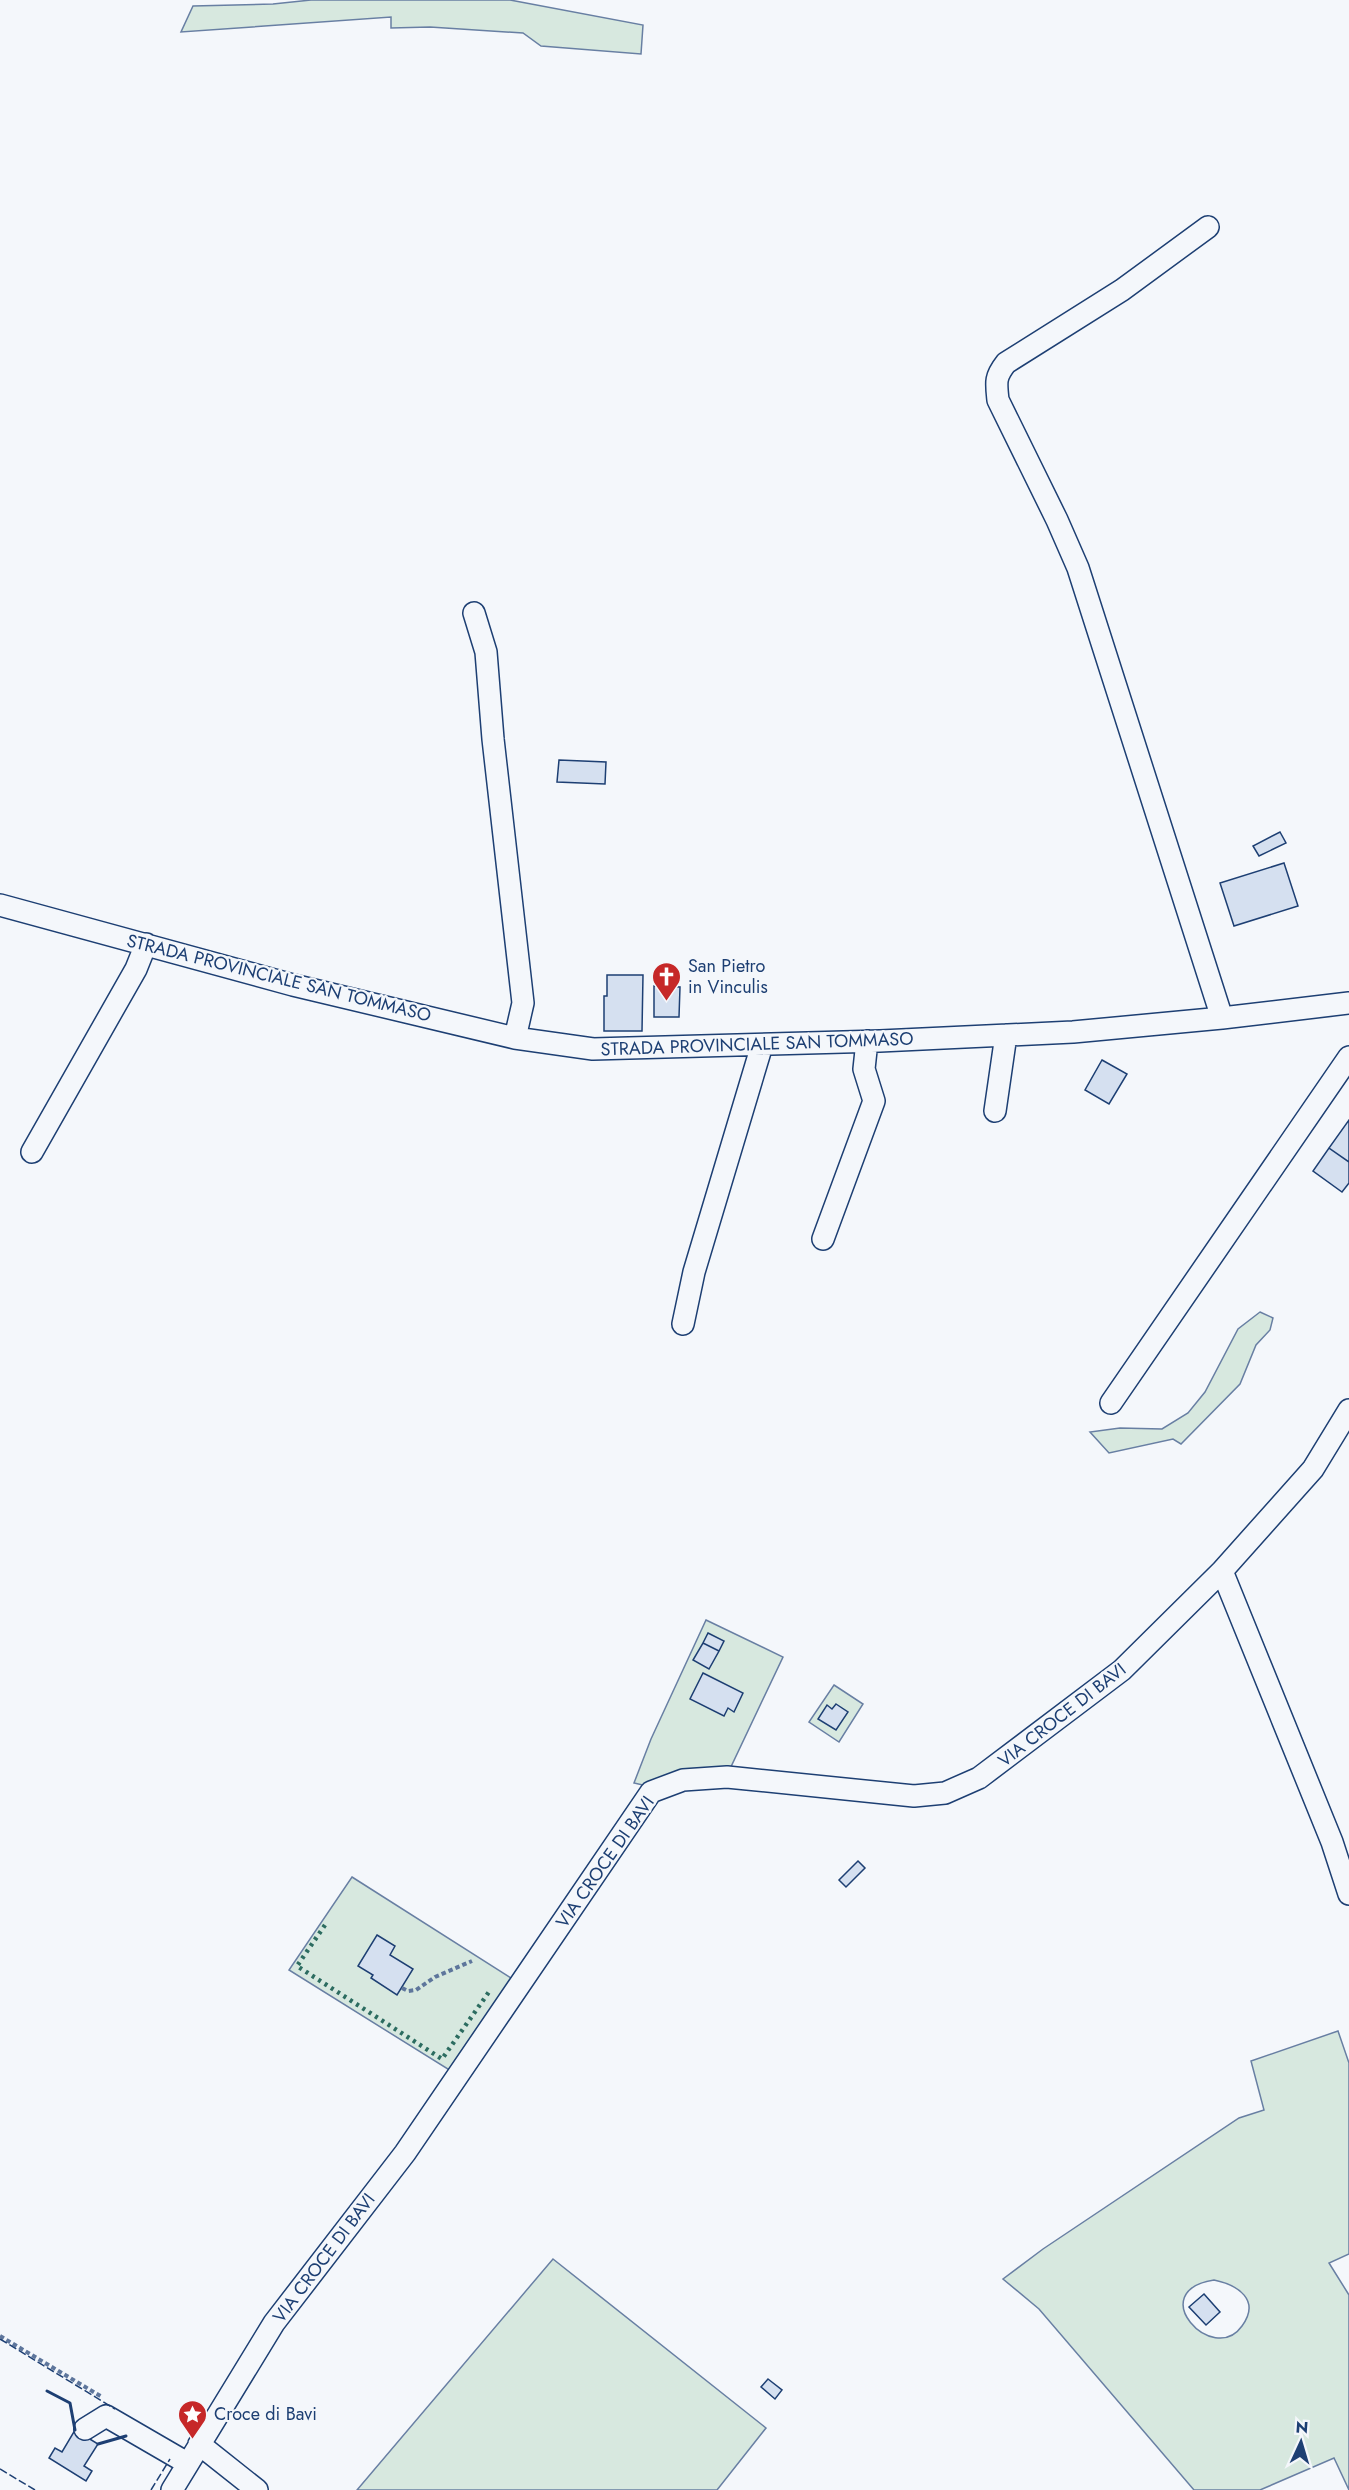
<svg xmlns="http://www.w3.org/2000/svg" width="1349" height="2490" font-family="Jost,sans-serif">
<rect width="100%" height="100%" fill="#f4f7fb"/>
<path fill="#d7e8df" stroke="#687fa3" stroke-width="1.5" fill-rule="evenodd" d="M311 0H510L643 25 641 54 541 46 523 33 506 32 430 27 391 28V17L181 32 193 6 273 4Z
M1260 1312 1273 1318 1270 1330 1256 1345 1240 1384 1181 1444 1173 1439 1109 1453 1090 1432 1120 1428 1162 1429 1188 1413 1205 1392 1238 1329Z
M706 1620 783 1657 728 1773 647 1786 634 1783 651 1739Z
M834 1685 863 1704 839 1742 809 1722Z
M352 1877 514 1980 451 2071 289 1970Z
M1338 2031 1349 2063V2254L1329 2263 1349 2295V2490L1334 2458 1260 2490H1194L1039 2309 1003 2279 1043 2249 1239 2118 1264 2110 1251 2061ZM1214 2280C1238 2285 1261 2300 1242 2326 1213 2367 1143 2291 1214 2280Z
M553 2259 766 2428 717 2490H357Z"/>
<path fill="#d5e0f0" stroke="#1d3f73" stroke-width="1.5" d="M559 760 606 762 605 784 557 782Z
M1280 832 1286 843 1259 856 1253 846Z
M1284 863 1298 906 1234 926 1220 883Z
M607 975H643L642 1031H604V996H607Z
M654 986 680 987 679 1017H654Z
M1102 1060 1127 1074 1109 1104 1085 1090Z
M1349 1120V1162L1329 1148Z
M1329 1148 1349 1162V1183L1342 1192 1313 1171Z
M708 1633 724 1641 719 1651 703 1643Z
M703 1643 719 1651 709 1669 693 1660Z
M703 1673 743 1693 734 1712 728 1708 724 1716 690 1699Z
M836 1704 848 1712 836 1730 818 1719 827 1705 832 1709Z
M858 1861 865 1868 846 1887 839 1880Z
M377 1935 395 1946 390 1955 413 1969 397 1995 371 1978 373 1975 358 1966Z
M1204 2294 1220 2312 1206 2325 1189 2307Z
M768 2379 782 2390 775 2399 761 2387Z
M75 2430 98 2444 84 2466 92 2471 86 2481 49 2458 55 2448 62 2452Z"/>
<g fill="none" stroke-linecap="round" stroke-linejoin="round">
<defs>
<path id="minor" d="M1208 227 1122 290 1006 363C995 377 996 382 998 400L1057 520 1078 568 1222 1018
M474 613 486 652 493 739 523 1003 515 1038
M0 905 293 985 515 1038 593 1049 880 1041 1073 1032 1222 1018 1349 1003
M995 1111 1006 1035
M32 1152 136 969 146 944
M823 1239 874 1101 864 1069 867 1041
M683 1324 694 1272 762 1045
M1111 1403 1349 1057
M1222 1571 1332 1842 1349 1894
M85 2429 106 2416 187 2463
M199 2444 257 2490
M172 2490 274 2323 405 2153 651 1792 683 1780 727 1777 914 1796 945 1793 979 1778 1122 1670 1222 1571 1313 1469 1349 1410"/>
</defs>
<use href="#minor" stroke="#1d3f73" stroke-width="24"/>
<path stroke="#5e769c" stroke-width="4" stroke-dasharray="4.5 3" stroke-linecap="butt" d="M402 1988 408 1991 416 1990 435 1977 472 1961
M0 2336 102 2397"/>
<use href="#minor" stroke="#f4f7fb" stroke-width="21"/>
<path stroke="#2c6c60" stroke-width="4.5" stroke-dasharray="3 4.5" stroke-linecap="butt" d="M325 1925 297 1966 442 2059 491 1989"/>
<path stroke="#1d3f73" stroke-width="1.5" stroke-dasharray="8 3" stroke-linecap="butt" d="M0 2339 115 2409
M0 2469 35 2490
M151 2490 170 2459"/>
<path stroke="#1d3f73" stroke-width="3" d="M47 2391 70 2403 75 2430
M98 2444 126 2436"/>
</g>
<defs>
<symbol id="church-pin" viewBox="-11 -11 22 30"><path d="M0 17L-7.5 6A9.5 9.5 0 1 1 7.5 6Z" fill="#c62828" stroke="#f4f7fb"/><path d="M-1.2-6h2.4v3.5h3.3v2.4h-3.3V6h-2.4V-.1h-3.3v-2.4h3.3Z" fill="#fff"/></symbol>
<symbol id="sight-pin" viewBox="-11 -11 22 30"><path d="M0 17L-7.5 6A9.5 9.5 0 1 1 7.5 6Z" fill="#c62828" stroke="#f4f7fb"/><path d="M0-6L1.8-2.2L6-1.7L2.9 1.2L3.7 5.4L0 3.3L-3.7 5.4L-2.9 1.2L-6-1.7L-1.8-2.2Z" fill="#fff"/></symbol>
</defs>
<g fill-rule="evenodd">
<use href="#church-pin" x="650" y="960" width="33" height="45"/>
<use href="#sight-pin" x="176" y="2398" width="33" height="45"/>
</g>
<g text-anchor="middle" stroke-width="4.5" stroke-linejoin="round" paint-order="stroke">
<g font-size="18" fill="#1d3f73" stroke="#f4f7fb" text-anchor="start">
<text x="688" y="972">San Pietro<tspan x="688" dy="21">in Vinculis</tspan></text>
<text x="214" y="2420">Croce di Bavi</text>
</g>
<g font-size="18" fill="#1d3f73" stroke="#f4f7fb">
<text transform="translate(279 978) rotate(14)" y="6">STRADA PROVINCIALE SAN TOMMASO</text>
<text transform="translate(757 1044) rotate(-2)" y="6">STRADA PROVINCIALE SAN TOMMASO</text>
<text transform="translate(1062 1715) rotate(-38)" y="6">VIA CROCE DI BAVI</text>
<text transform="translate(605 1862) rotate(-55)" y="6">VIA CROCE DI BAVI</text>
<text transform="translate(324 2258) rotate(-53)" y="6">VIA CROCE DI BAVI</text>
</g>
</g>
<g transform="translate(1301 2442) rotate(4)" stroke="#f4f7fb" stroke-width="4.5" paint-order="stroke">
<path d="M0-4.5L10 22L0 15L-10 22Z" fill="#1d3f73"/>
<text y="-9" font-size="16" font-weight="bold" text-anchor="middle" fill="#1d3f73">N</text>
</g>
</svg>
